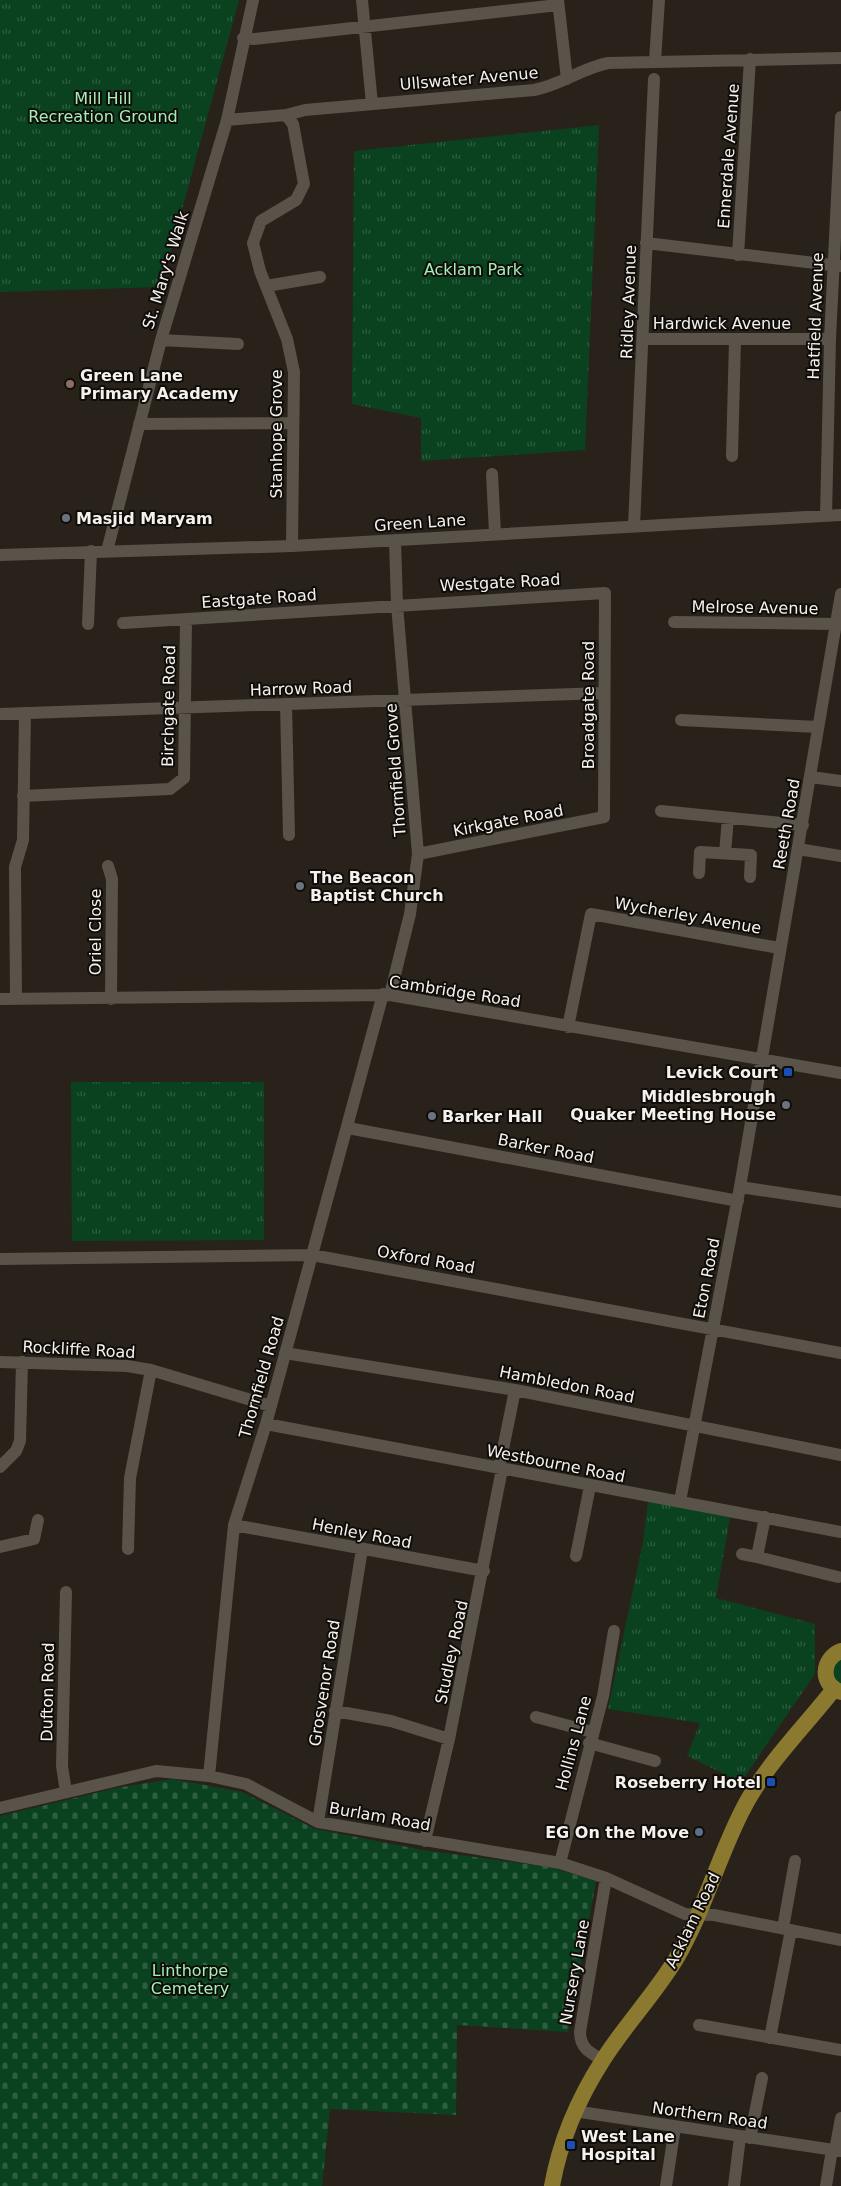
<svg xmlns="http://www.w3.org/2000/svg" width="841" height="2186" font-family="'DejaVu Sans',sans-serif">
<defs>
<pattern id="cemetery-stones" width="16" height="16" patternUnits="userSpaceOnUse" patternTransform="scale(1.25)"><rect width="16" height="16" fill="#0a4220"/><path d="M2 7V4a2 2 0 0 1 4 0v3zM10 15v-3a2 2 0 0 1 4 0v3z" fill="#2e5e41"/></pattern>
<pattern id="park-tufts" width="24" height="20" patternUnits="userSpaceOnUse" patternTransform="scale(1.25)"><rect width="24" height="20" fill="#0a4220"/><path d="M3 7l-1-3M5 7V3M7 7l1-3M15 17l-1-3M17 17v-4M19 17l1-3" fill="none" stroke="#2e5e41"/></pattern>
</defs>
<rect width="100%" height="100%" fill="#28221b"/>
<path fill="#0a4220" d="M841 1659V1685L835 1681 832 1669Z"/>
<path fill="url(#cemetery-stones)" d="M172 1779 242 1792 315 1829 423 1850 549 1867 596 1881 568 2032 457 2025 456 2115 330 2109 322 2186H0V1816L116 1788Z"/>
<path fill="url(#park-tufts)" d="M0 0H239L161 287 0 292Z
M599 125 585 450 421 461V418L352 404 354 151Z
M71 1082H264V1240L72 1241Z
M648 1501 730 1517 716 1598 815 1624V1674L741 1782 687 1756 700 1723 608 1709 643 1542Z"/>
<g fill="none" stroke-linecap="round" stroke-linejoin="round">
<path stroke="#59534a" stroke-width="12" d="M362 0 372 104
M558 0 567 79
M243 38 254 39 558 5
M655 61 659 0
M286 115 305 110 534 90C561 85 582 68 608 63L841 58
M227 120 286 115 293 124 304 184 296 200 261 221 253 243 260 271 287 339 294 372 292 546
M646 243 840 266
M738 255 750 59
M266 286 320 277
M643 339H830
M161 340 238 344
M139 424 293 423
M732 456 735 340
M492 474 495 533
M826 516 830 339 841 117
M634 526 654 79
M107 551 161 340 227 120 253 0
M0 555 292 546 841 515
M674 622 835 624
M123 623 605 593 604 817 418 854
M88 624 91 551
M286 704 289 835
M0 714 604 693
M681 720 818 727
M811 777 841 781
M23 796 170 789 184 778 186 619
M661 811 803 825
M798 849 841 856
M725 853 728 818
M108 866 112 879 111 999
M699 873 700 852 751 855 750 877
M390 995 410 914 418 854 397 605 395 540
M0 999 390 995 841 1073
M16 999 15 867 23 840 25 713
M568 1027 591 914 779 948
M348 1128 738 1201
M740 1187 841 1202
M0 1259 312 1255 841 1353
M285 1353 515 1390 841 1455
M0 1362 127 1366 151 1370 271 1406
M266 1424 841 1532
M0 1467 16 1451 20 1441 22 1362
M499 1469 515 1390
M680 1501 740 1187 841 594
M765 1517 757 1557 838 1577
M234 1525 484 1571
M0 1547 34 1539 38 1520
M128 1549 130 1478 151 1370
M742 1554 757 1557
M576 1556 590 1486
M66 1592 62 1766 66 1792
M335 1711 391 1721 449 1739
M536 1717 592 1732
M589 1743 655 1761
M209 1776 234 1525 266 1424 383 994
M0 1808 156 1771 209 1776 246 1784 318 1822 560 1863 606 1878 685 1914 714 1915 841 1940
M318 1822 362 1549
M425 1841 449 1739 502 1469
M560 1863 603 1696 614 1631
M783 1928 795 1861
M699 2025 841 2050
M770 2038 791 1930
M603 2060C590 2053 580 2048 580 2032L606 1878
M574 2111 841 2151
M750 2138 762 2078
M835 2150 841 2118
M666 2186 675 2127
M734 2186 740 2137
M826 2186 832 2150"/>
<path stroke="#8c7930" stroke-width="16" d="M841 1651C821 1659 820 1685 841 1692
M552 2186C560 2141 578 2099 603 2060 625 2025 654 1995 676 1959 703 1913 717 1861 741 1813 764 1766 802 1730 834 1689"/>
</g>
<circle fill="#8d6e63" stroke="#0f0c09" stroke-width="2" cx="70" cy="384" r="5"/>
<g fill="#6b7280" stroke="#0f0c09" stroke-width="2">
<circle cx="66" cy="518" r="5"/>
<circle cx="300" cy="886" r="5"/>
<circle cx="786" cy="1105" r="5"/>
<circle cx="432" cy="1116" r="5"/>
</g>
<g fill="#1a4fb4" stroke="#0f0c09" stroke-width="2">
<rect x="783" y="1067" width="10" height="10" rx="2.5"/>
<rect x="766" y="1777" width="10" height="10" rx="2.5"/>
<rect x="566" y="2140" width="10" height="10" rx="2.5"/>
</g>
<circle fill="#5c6f8a" stroke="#0f0c09" stroke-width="2" cx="699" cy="1832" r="5"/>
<g text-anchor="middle" stroke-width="4" stroke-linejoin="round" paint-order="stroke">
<g font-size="16" fill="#f5f1ed" stroke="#0f0c09">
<text transform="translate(469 78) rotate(-5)" y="6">Ullswater Avenue</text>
<text transform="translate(728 156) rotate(-86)" y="6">Ennerdale Avenue</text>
<text transform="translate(165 270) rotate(-73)" y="6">St. Mary's Walk</text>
<text transform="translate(628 302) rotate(-88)" y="6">Ridley Avenue</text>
<text transform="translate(815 316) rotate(-88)" y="6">Hatfield Avenue</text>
<text x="722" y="329">Hardwick Avenue</text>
<text transform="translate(276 434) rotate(-90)" y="6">Stanhope Grove</text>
<text transform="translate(420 522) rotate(-4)" y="6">Green Lane</text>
<text transform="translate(500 582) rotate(-3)" y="6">Westgate Road</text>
<text transform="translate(259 598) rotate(-4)" y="6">Eastgate Road</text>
<text transform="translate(755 607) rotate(1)" y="6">Melrose Avenue</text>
<text transform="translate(301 688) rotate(-2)" y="6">Harrow Road</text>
<text transform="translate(588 705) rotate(-90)" y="6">Broadgate Road</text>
<text transform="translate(168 706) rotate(-89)" y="6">Birchgate Road</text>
<text transform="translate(395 770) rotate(-94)" y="6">Thornfield Grove</text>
<text transform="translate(508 820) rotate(-11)" y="6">Kirkgate Road</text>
<text transform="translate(786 824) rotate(-80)" y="6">Reeth Road</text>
<text transform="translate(688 915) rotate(10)" y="6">Wycherley Avenue</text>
<text transform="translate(95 932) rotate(-90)" y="6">Oriel Close</text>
<text transform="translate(455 991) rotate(9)" y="6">Cambridge Road</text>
<text transform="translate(546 1148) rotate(11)" y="6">Barker Road</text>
<text transform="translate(426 1259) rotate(10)" y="6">Oxford Road</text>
<text transform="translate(706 1278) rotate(-79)" y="6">Eton Road</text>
<text transform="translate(79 1349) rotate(3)" y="6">Rockliffe Road</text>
<text transform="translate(261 1377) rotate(-74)" y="6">Thornfield Road</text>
<text transform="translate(567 1384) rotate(11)" y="6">Hambledon Road</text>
<text transform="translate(556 1463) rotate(11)" y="6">Westbourne Road</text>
<text transform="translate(362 1533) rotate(11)" y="6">Henley Road</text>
<text transform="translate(451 1652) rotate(-78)" y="6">Studley Road</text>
<text transform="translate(324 1683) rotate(-81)" y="6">Grosvenor Road</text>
<text transform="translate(47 1692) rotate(-89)" y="6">Dufton Road</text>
<text transform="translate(573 1743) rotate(-75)" y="6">Hollins Lane</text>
<text transform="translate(380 1816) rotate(10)" y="6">Burlam Road</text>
<text transform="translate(692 1920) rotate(-64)" y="6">Acklam Road</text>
<text transform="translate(574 1972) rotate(-80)" y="6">Nursery Lane</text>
<text transform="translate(710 2115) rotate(8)" y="6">Northern Road</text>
</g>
<g font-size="16" fill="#a1f0b5" stroke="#0f0c09">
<text x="103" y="104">Mill Hill<tspan x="103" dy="18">Recreation Ground</tspan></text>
<text x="473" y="275">Acklam Park</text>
<text x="190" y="1976">Linthorpe<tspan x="190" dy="18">Cemetery</tspan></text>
</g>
<g font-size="16" font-weight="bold" fill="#f5f1ed" stroke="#0f0c09" text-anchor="start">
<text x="80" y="381">Green Lane<tspan x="80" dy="18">Primary Academy</tspan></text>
<text x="76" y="524">Masjid Maryam</text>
<text x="310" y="883">The Beacon<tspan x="310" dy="18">Baptist Church</tspan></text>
<text x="778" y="1078" text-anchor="end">Levick Court</text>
<text x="776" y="1102" text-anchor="end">Middlesbrough<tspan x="776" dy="18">Quaker Meeting House</tspan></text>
<text x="442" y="1122">Barker Hall</text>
<text x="761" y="1788" text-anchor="end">Roseberry Hotel</text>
<text x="689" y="1838" text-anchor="end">EG On the Move</text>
<text x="581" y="2142">West Lane<tspan x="581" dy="18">Hospital</tspan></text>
</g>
</g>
</svg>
